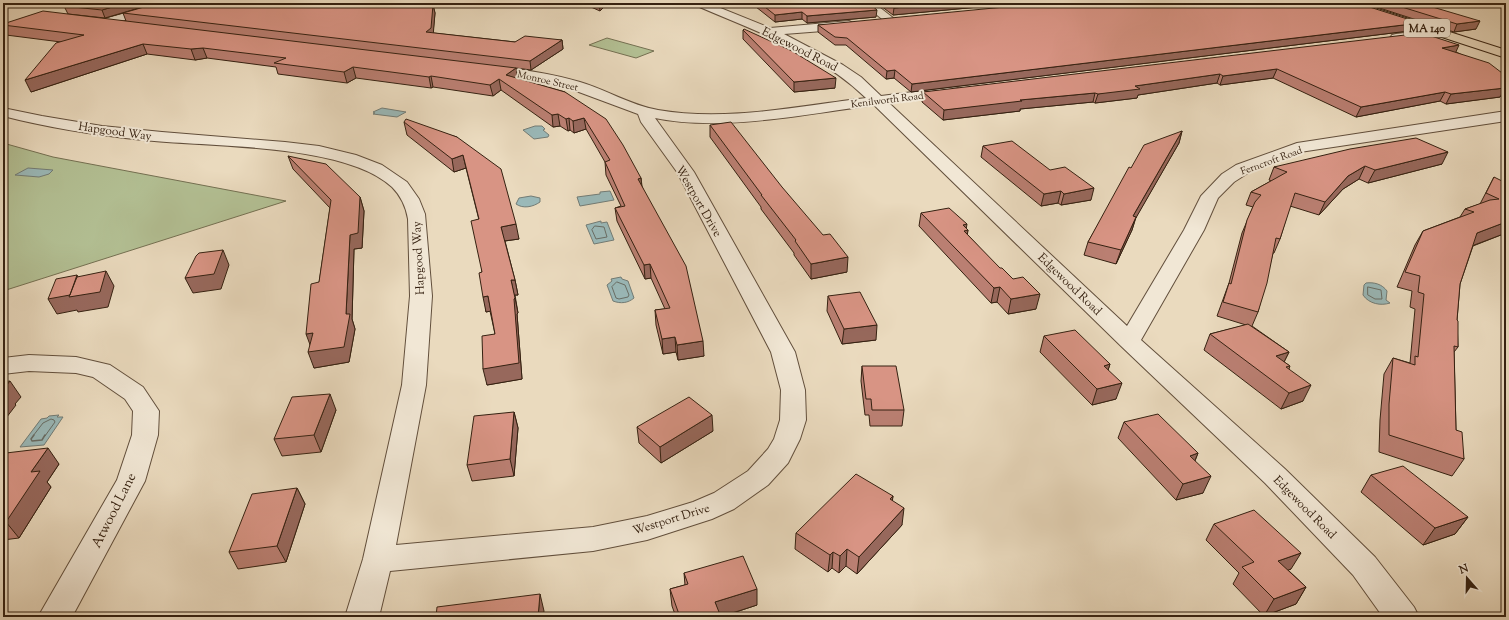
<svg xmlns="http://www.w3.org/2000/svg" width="1509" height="620" font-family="'Sorts Mill Goudy',serif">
<rect width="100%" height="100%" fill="#eadabe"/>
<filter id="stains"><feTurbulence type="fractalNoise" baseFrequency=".005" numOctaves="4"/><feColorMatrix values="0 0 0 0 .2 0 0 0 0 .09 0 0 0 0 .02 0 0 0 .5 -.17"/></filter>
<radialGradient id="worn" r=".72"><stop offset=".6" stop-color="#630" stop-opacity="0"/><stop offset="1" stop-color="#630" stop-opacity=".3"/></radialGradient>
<path fill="#b3c094" stroke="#747052" d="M607 38 654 51 636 58 589 45Z
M3 143 53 157 286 201 3 291Z"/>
<path fill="#9ab9b9" stroke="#727c76" d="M382 108 406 112 397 117 373 114 375 113 373 112Z
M535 126H542L545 129 543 130 549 135 548 137 534 139 523 130Z
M28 168 53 170 49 174 39 177 15 175Z
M610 191 614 200 580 206 577 197 600 194V192Z
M531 196 540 198V202C533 207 523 209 516 204L519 198Z
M601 221V223L607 222 614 240 594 244 586 225Z
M621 277 622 279 628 281 634 298C628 303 621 304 613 301L607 285 612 281 611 279Z
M1366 283C1374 282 1382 284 1387 291L1386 300 1390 303C1381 306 1369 304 1363 295L1364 285Z
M59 415 57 417H63L44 445 20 447 41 419 47 418 49 416Z"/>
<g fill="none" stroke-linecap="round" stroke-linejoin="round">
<path stroke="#686d65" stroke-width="1" d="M595 226 604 227 607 237 596 239 592 230Z
M617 282 625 285 629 295 628 297 619 299 616 298 612 287Z
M1368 287 1381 290 1382 299H1375L1368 295Z
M33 436 43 423 51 419 54 420 55 422 45 436"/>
<path stroke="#686d65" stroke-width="1.5" d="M34 435 31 439 32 441 42 440 45 435"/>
<defs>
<path id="minor" d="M161 3H178L177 5 101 27 97 25 95 23 97 21Z
M694 3H708L770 28 849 21 853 23 855 25 853 27 849 29 784 34 843 65 861 77 881 96 953 87 958 88 960 91 958 94 953 95 889 103 1127 326 1184 230 1201 196 1222 174 1236 165 1297 143 1506 111V121L1300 152 1248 173 1234 182 1218 198 1204 230 1141 340 1285 469 1375 557 1414 607 1419 617H1383L1353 575 1265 483 1121 346 874 105C808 114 720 132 655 118L694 172 795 352 805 390 806 420 800 439 788 463 768 485 734 509 712 519 647 540 593 551 390 571 379 617H345L363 559 402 385 410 296 408 219C406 207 401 196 392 187 345 143 208 147 143 140 96 135 49 128 3 116V108L42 116 102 126 162 132 285 142 319 146 356 155 382 165 407 182 419 199 425 214 432 296 426 385 396 545 593 527 647 516 693 502 714 493 748 471 768 449 774 439 780 420 781 390 771 352 677 172 641 122 638 114 560 85 488 73 483 72 481 69 483 66 488 65C519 69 550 73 580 82 607 90 630 105 658 110 726 122 798 106 866 98 819 52 754 31 695 5Z
M862 3H874L897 21 895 23H887Z
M1441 29 1445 30 1447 33 1445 36 1396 42 1392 41 1390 38 1392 35 1396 34Z
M29 355 76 357 110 365 143 387 159 411 158 435 145 481 72 617H38L117 480 132 435 133 411 125 399 93 377 76 373 29 371 3 374V358Z"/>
<path id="primary" d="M1343 3H1359L1506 50V58L1344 5Z"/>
</defs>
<use href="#minor" stroke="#624f3c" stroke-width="2"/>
<use href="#primary" stroke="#352111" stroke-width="2"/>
<use href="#minor" fill="#f1e7d5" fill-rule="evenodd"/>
<use href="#primary" fill="#eadabe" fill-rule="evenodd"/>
</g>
<path fill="#ba7f72" stroke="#352111" d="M156 3 129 11 433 5 435 13 433 33 515 42 562 40 563 49 531 70 516 68 518 79 565 92 641 178 642 186 704 356 678 360 676 352 663 354 656 325 655 310 665 309 651 278 645 279 617 221 615 208 621 206 606 175 605 162 586 129 574 133 570 130 568 131 560 126 553 127 501 90 493 96 433 87 431 88 356 78 347 83 278 74 276 67 207 58 195 60 147 54 31 92 61 42 6 35 3 29V24L126 21 123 13 105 18 68 14 64 6Z
M582 3H609L607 4 600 11Z
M751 3H869L876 17 807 23 802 19 775 22Z
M877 3H1021L893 15Z
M1364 3H1419L1476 29 1454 32Z
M1420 23 1417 30 911 92 894 78 886 79 846 45H835L818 32V25Z
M743 30 835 88 794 92 743 39Z
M1456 52 1506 76V96H1501L1500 97 1446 104 1440 101 1356 117 1273 78 1220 85 1217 83 1138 95 1137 98 1095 103 1093 102 1020 109V111L943 120 922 102 923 92Z
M404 122 457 137 519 239 505 241 515 280 518 295H515L518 313 517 314 522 379 487 385 495 334 490 311 486 312 482 272 479 220 466 168 454 172 407 135Z
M710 125 847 272 811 279 794 255V253L761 209V207L710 137Z
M1182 131 1179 143 1136 217 1132 230 1116 264 1084 255 1088 242 1131 168Z
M983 146 1091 200 1061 205 1058 203 1041 206 981 157Z
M288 156 360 197 364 211 362 248 354 249 352 319 355 329 349 362 314 368 310 345 330 208 293 169Z
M1442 164 1368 183 1359 179 1343 189 1319 215 1290 206 1280 239 1274 253H1273L1258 312 1252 326 1289 352 1284 362 1290 366 1289 369 1303 401 1281 409 1204 350 1210 334 1246 325 1217 316 1229 283 1242 233 1253 207 1246 205 1251 192 1271 181 1269 180 1274 167Z
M1494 177 1506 233 1473 246 1460 284 1457 320 1458 347 1454 352 1456 430 1464 459 1452 476 1379 452 1380 420 1384 374 1393 358 1410 363 1415 309 1410 307 1412 291 1397 287 1415 245 1423 231 1460 217 1465 209 1480 204Z
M921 213 966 228 968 230 967 234 1036 309 1008 314 997 302 991 303 919 226Z
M828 296 876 340 842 344 827 311Z
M1044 336 1110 364 1108 370 1116 399 1092 405 1040 352Z
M862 366 904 410 902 426H870L869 415H865L861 381Z
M336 410 321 452 282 456 274 439Z
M514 412 518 428 514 476 472 481 467 465Z
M1124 422 1198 453 1195 461 1203 493 1176 500 1118 438Z
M637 427 713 431 661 463 639 443Z
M3 457 59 464 47 482 51 487 19 538 3 540Z
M1371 475 1468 517 1455 534 1423 545 1361 492Z
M297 488 305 504 286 562 238 569 229 552Z
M893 496 892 501 902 525 857 574 846 566 839 573 832 568 828 572 795 549 796 533Z
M1214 524 1291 569 1288 570 1306 587 1296 604 1264 616 1233 584 1239 573 1206 540Z
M684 573 757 605 721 617H676L672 606 670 589 685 585Z"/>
<path fill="#97685c" stroke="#352111" d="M126 3H156L105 18 102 10Z
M599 3H609L607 4 600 11 599 4Z
M950 3H1021L893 15 894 8Z
M433 5 435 13 433 37 426 32Z
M877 10 876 17 807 23V16Z
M802 12V19L775 22V15Z
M1480 21 1476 29 1454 32 1457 24Z
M1420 23 1417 30 911 92 912 84Z
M562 40 563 49 531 70 530 61Z
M143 44 147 54 31 92 25 80Z
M1459 45 1455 54 1442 48Z
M203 48 207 58 195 60 191 49Z
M353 67 356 78 347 83 344 72Z
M516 68 518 79 506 75Z
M1277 69 1273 78 1220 85 1223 76Z
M895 70 894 78 886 79 887 71Z
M1220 74 1217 83 1138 95 1137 98 1095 103 1098 94 1135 86Z
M431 76 433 87 431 88 429 77Z
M836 78 835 88 794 92V82Z
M499 79 501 90 493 96 490 85Z
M1505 88 1500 97 1446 104 1451 94Z
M1445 92 1440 101 1356 117 1361 107Z
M1095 93 1093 102 1020 109V111L943 120 944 110 1020 100Z
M558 114 560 126 553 127 552 115Z
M569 118 570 130 568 131 566 119Z
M584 118 586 129 574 133 573 121Z
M1182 131 1179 143 1129 230 1133 216Z
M1448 152 1442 164 1368 183 1375 170Z
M463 155 466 168 454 172 452 159Z
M1365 166 1359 179 1343 189 1319 215 1325 202 1348 176Z
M641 178 642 191 638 179Z
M1094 188 1091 200 1061 205 1064 194Z
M1061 191 1058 203 1041 206 1044 194Z
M360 197 364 211 362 248 354 249 352 319 355 329 349 362 314 368 308 352 346 314 350 235Z
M1136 217 1132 230 1116 264 1121 250Z
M1506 222V233L1469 247 1477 233Z
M516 224 519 239 504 241 501 227Z
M967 224 966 230H968L966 244 963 225Z
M223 250 229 265 221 289 193 293 185 278Z
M848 257 847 272 811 279V264Z
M650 264 651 278 645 279 644 265Z
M106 271 114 286 108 307 78 312 77 310 57 314 48 299 77 275 85 290Z
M511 280H515L518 295H514Z
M1000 287 997 302 991 303 994 288Z
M1040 294 1036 309 1008 314 1011 299Z
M488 296 491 311 486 312 483 297Z
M515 298 518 313 517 314 522 379 487 385 483 369 514 299Z
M877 325 876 340 842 344 844 329Z
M313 333 312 350 306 334Z
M675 337 676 352 663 354 662 339Z
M703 341 704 356 678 360 677 345Z
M1289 352 1281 368 1276 356Z
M1110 364 1105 380 1104 366Z
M10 381 21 397 15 404 16 405 3 422V389Z
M1122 383 1116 399 1092 405 1097 389Z
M1311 385 1303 401 1281 409 1289 393Z
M330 394 336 410 321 452 314 435Z
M514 412 518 428 514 476 510 459Z
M712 415 713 431 661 463 660 447Z
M48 448 59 464 47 482 51 487 19 538 6 522 31 472Z
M1198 453 1191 470 1190 456Z
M1211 476 1203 493 1176 500 1183 484Z
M297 488 305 504 286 562 277 546Z
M893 496 891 512 890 499Z
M904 508 902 525 857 574 859 557Z
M1468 517 1455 534 1423 545 1435 528Z
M847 549 846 566 839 573 840 556Z
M833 552 832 568 828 572 830 555Z
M1301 553 1291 569 1269 578 1278 561Z
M1306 587 1296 604 1264 616 1274 599Z
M757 589V605L720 617 715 602Z
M540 594 544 611 543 617H538Z"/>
<path fill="#d89484" stroke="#352111" d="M75 3H126L102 10 64 6Z
M158 3H365L433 5 431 28 426 32 515 42 525 36 562 40 530 61 123 13Z
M760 3H869L877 10 807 16 802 12 775 15Z
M887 3H950L894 8Z
M1046 3H1357L1420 23 912 84 895 70 887 71 847 38 835 37 818 25Z
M1389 3H1419L1480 21 1457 24Z
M43 11 516 68 506 75 565 92 606 119 623 145 641 178 638 179 686 266 703 341 677 345 675 337 662 339 655 310 670 308 650 264 644 265 615 208 625 206 605 162 610 160 584 118 573 121 569 118 566 119 558 114 552 115 499 79 490 85 431 76 429 77 353 67 344 72 274 63 286 58 203 48 191 49 143 44 25 80 56 43 84 35 3 25V24Z
M744 29 792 51 836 78 794 82 743 30Z
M1422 33 1459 45 1442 48 1489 63 1506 76V86H1501L1505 88 1451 94 1445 92 1361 107 1277 69 1223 76 1220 74 1135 86 1140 89 1098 94 1095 93 1020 100 1022 101 944 110 923 92Z
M406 119 457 137 501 169 516 224 501 227 515 280H511L515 298 514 299 519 363 483 369 482 336 495 334 488 296 483 297 479 273 482 272 471 221 479 219 463 155 452 159 404 122Z
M731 122 782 187 823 235 830 234 848 257 811 264 795 241 796 240 761 195H762L710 125Z
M1182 131 1133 216 1136 217 1121 250 1088 242 1129 167 1131 168 1144 145Z
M1416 138 1448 152 1375 170 1365 166 1348 176 1325 202 1295 193 1280 239 1276 238 1267 283 1258 312 1223 302 1229 283 1231 284 1247 220 1255 202 1261 195 1251 192 1287 172 1274 167 1350 149Z
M1012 141 1050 170 1065 167 1094 188 1064 194 1061 191 1044 194 983 146Z
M288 156 326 164 360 197 358 233 350 235 346 314H350L344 347 308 352 313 333 306 334 311 284 319 282 331 200Z
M1494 177 1506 183V222L1477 233 1460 284 1457 320 1458 321V347L1454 346 1456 430 1462 432 1464 459 1389 435V404L1393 358 1415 365V356L1418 357 1424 294 1418 292 1420 276 1405 272 1423 231 1474 212 1465 209 1490 200 1499 199 1486 193Z
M949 208 967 224 963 225 968 230 964 231 1000 268H1002L1013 279 1023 277 1040 294 1011 299 1000 287 994 288 921 213Z
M223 250 214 274 185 278 196 256 199 253Z
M106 271 100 292 69 297 77 277Z
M77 275 70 295 48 299 56 279Z
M860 292 877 325 844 329 828 296Z
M1248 324 1289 352 1276 356 1290 366 1286 367 1311 385 1289 393 1210 334Z
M1075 330 1110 364 1104 366 1122 383 1097 389 1044 336Z
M862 366H896L904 410H872L871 399H866Z
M10 381 3 389V382Z
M330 394 314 435 274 439 292 397Z
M689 397 712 415 660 447 637 427Z
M514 412 510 459 467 465 474 416Z
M1158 414 1198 453 1190 456 1211 476 1183 484 1124 422Z
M48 448 31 472 40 471 6 522H3V457L6 453Z
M1403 466 1468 517 1435 528 1371 475Z
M856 474 893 496 890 499 904 508 859 557 847 549 840 556 833 552 830 555 796 533Z
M297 488 277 546 229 552 252 494Z
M1254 510 1301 553 1278 561 1306 587 1274 599 1242 567 1254 562 1214 524Z
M743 556 757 589 715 602 721 617H680L670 589 688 584 684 573Z
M540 594 538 617H436L437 607Z"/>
<g text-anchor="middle" stroke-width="4" stroke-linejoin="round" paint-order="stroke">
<g font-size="10" fill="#352111" stroke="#f1e7d5">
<text transform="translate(548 80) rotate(13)" y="4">Monroe Street</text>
<text transform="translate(887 99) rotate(-7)" y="4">Kenilworth Road</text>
<text transform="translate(1271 160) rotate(-20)" y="4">Ferncroft Road</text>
</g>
<rect fill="#f1e7d5" stroke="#6d5c4c" stroke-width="1" x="1404" y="19" width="46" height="18" rx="3"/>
<g font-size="11" font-weight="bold" fill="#352111">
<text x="1427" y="32">MA 140</text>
</g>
<g font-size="12" fill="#352111" stroke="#f1e7d5">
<text transform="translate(800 49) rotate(27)" y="4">Edgewood Road</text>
<text transform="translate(115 131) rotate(8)" y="4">Hapgood Way</text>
<text transform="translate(699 201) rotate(60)" y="4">Westport Drive</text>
<text transform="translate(418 258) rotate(-93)" y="4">Hapgood Way</text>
<text transform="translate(1070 284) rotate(44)" y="4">Edgewood Road</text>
<text transform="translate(1305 507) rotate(45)" y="4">Edgewood Road</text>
<text transform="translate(671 519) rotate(-17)" y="4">Westport Drive</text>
</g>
<g font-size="14" fill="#352111" stroke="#f1e7d5">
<text transform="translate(113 510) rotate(-63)" y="5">Atwood Lane</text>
</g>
</g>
<rect width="1509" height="620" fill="none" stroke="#eadabe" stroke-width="16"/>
<rect x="4" y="4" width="1501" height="612" fill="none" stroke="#352111" stroke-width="2"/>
<rect x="8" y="8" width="1493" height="604" fill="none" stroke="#352111"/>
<g transform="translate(1467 578) rotate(340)" stroke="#f1e7d5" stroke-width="3" paint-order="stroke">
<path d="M0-3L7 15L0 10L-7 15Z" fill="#352111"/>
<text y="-6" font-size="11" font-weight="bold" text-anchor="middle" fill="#352111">N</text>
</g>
<rect width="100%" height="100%" filter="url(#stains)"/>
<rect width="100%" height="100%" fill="url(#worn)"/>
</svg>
